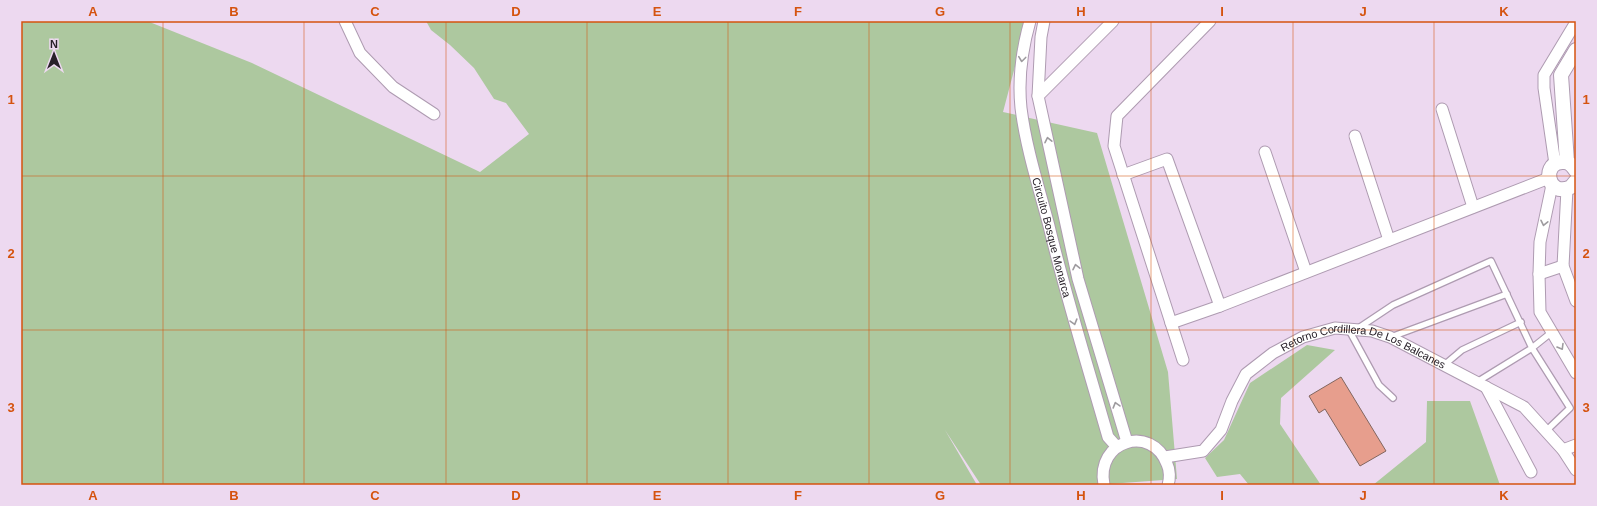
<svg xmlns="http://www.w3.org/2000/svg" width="1597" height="506" font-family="Helvetica,sans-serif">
<rect width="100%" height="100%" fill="#edd9f0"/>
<path fill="#adc89f" d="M21 21H147L252 63 480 172 529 134 506 103 494 99 474 68 450 45 431 30 426 21H1027L1003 112 1097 133 1168 372 1177 479 1095 485H981L945 430 977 485H21Z
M1307 345 1335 350 1281 398 1280 424 1321 485H1249L1240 474 1217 477 1205 458 1224 440 1250 383Z
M1427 401H1470L1500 485H1373L1426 442Z"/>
<path fill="#e79e8d" stroke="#82665f" d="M1341 377 1386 451 1360 466 1325 409 1319 413 1309 396Z"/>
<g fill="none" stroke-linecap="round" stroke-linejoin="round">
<defs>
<path id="service" d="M1357 329 1393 305 1491 261 1532 348 1477 382
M1349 330 1379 385 1393 398
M1391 337 1507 294
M1443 366 1462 350 1521 322
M1546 431 1570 408 1532 348 1552 332"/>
<g id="minor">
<path d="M345 21 360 53 393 87 434 114"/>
<path id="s1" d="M1030 21C1022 49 1018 79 1021 108 1026 148 1039 188 1049 226 1066 297 1088 367 1108 437L1117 447"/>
<path d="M1044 21 1041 37 1038 96 1078 279 1127 442"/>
<path d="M1038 96 1113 21"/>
<path d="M1442 109 1473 207"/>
<path d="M1355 136 1389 240"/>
<path d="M1265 152 1306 272"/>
<path d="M1555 164 1544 88V75L1576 22"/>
<path d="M1123 175 1167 159 1220 306"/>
<path d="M1552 185 1540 242 1539 274 1540 312 1576 373"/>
<path d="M1567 189 1563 266 1576 301"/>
<path d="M1539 274 1563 266"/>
<path d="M1171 323 1220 306 1549 178"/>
<path d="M1183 360 1114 146 1117 116 1210 21"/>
<path d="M1486 387 1531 472"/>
<path d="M1563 450 1576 445"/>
<path id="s2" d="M1165 457 1203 451 1221 430 1232 401 1246 374 1273 353 1303 337 1335 328 1372 331 1390 337 1524 407 1563 450 1576 470"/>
<path d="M1104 485C1095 440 1152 424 1167 464 1170 470 1170 479 1168 485"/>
</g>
<path id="tertiary" d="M1567 162 1561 75 1576 50
M1576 171C1573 166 1570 162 1564 162 1541 160 1546 199 1571 187L1576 181"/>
</defs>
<use href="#service" stroke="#ae9bb1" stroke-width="8"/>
<use href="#minor" stroke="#ae9bb1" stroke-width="13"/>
<use href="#tertiary" stroke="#ae9bb1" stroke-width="16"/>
<use href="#service" stroke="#fff" stroke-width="5.5"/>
<use href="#minor" stroke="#fff" stroke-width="11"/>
<use href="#tertiary" stroke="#fff" stroke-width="14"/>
</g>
<defs><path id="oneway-chevron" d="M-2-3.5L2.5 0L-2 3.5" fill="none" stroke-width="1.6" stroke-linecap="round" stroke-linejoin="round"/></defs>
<g stroke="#9e9b9f">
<use href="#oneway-chevron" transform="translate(1022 59) rotate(97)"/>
<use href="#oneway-chevron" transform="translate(1048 140) rotate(-102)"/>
<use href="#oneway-chevron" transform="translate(1544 223) rotate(102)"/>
<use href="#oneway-chevron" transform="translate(1076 267) rotate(-102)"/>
<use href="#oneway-chevron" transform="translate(1074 322) rotate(74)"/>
<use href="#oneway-chevron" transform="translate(1561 347) rotate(59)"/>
<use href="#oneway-chevron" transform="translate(1116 405) rotate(-106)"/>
</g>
<path fill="none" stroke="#d5530f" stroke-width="1" stroke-opacity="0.55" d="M163 21V485M304 21V485M446 21V485M587 21V485M728 21V485M869 21V485M1010 21V485M1151 21V485M1293 21V485M1434 21V485M21 176H1576M21 330H1576"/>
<g text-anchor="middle" stroke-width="3" stroke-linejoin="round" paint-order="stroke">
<g font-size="11" fill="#282129" stroke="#edd9f0">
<text dy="4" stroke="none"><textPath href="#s1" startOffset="221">Circuito Bosque Monarca</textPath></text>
<text dy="4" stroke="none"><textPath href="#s2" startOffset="259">Retorno Cordillera De Los Balcanes</textPath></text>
</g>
</g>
<rect width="1597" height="506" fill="none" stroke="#edd9f0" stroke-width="44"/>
<g transform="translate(54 54)" stroke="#edd9f0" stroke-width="3" paint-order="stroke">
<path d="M0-3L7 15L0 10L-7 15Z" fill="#282129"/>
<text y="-6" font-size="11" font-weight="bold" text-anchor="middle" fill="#282129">N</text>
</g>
<rect x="22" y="22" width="1553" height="462" fill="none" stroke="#d5530f" stroke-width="1.5"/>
<g font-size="13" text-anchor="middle" font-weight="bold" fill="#d5530f">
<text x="93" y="16">A</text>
<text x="234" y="16">B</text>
<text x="375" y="16">C</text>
<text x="516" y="16">D</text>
<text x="657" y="16">E</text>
<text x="798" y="16">F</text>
<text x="940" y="16">G</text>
<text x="1081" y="16">H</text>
<text x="1222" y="16">I</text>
<text x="1363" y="16">J</text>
<text x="1504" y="16">K</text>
<text x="11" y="104">1</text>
<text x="1586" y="104">1</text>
<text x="11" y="258">2</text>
<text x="1586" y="258">2</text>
<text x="11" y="412">3</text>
<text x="1586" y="412">3</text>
<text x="93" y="500">A</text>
<text x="234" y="500">B</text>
<text x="375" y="500">C</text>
<text x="516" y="500">D</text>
<text x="657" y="500">E</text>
<text x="798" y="500">F</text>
<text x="940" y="500">G</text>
<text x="1081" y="500">H</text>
<text x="1222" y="500">I</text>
<text x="1363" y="500">J</text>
<text x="1504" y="500">K</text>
</g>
</svg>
